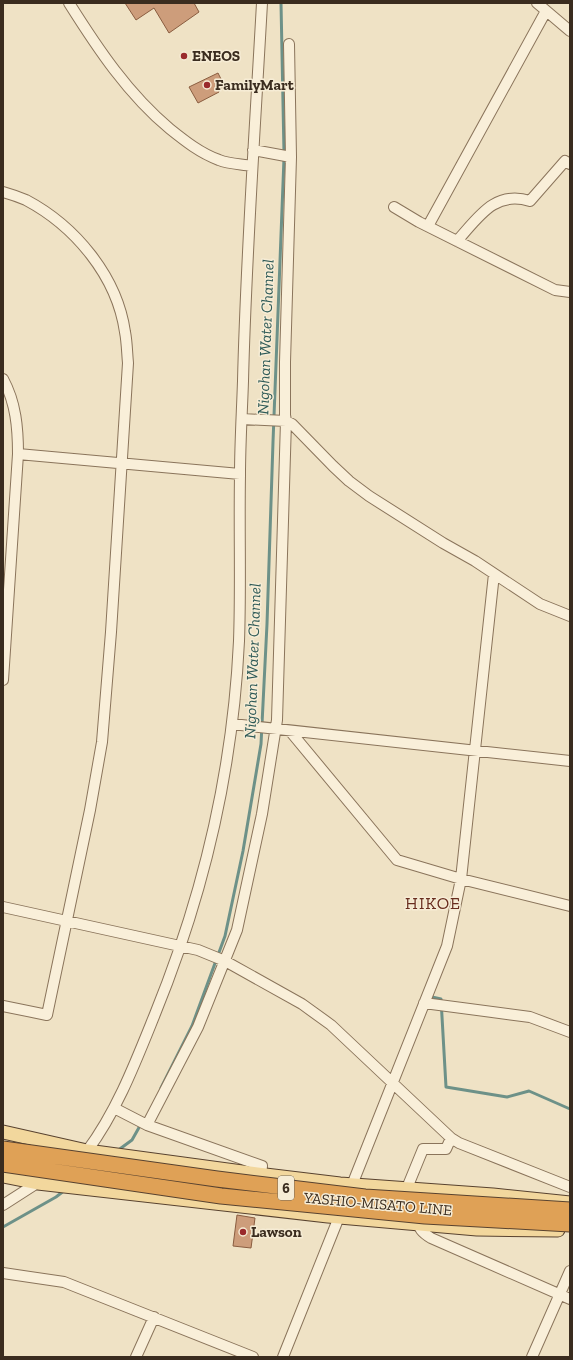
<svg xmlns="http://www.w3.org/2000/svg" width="573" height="1360" font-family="'Zilla Slab',serif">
<rect width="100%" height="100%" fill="#efe2c5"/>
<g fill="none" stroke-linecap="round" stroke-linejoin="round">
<path stroke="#6d9188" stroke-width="3" d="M281 3 284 153
M432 995V997L441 999 446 1087 507 1097 529 1091 570 1109
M161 1088 192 1026 225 936 243 851 261 744 267 624 273 442 284 158
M117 1151 132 1140 141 1124
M3 1227 56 1197 65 1190"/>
</g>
<path fill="#cd9d7b" stroke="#8a5d40" d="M125 3H194L199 12 169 33 154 8 136 20Z
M218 73 225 87 218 89 219 92 198 103 189 87Z
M237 1215 255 1218 251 1248 233 1246Z"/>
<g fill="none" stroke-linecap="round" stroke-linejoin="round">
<defs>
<path id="minor" d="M69 3C98 49 128 94 170 129 185 141 200 153 219 160 229 164 241 164 252 166
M537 3 570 31
M253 150 291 157
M3 192C10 194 19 197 26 200 75 226 117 276 125 332 127 342 127 353 128 363L111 632 102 742 90 810 47 1015 3 1006
M394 207 419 222 555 290 570 292
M428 226 546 11
M457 241C478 218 494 190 530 201L565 161 570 164
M3 379C16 403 18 428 18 454L3 680
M242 419 286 421 292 424 333 466 349 481 369 496 443 543 475 561 540 604 570 616
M18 454 240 474
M232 724 570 761
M290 731 397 860 461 879 570 906
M3 907 198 950 225 961 302 1004 331 1025 451 1138 459 1143 570 1187
M424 1003 530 1017 570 1032
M114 1108 147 1125 262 1166 261 1175
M147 1125 198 1027 237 930 262 814 277 720 286 421 285 415V362L291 157 289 44
M407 1188 423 1149H446L451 1138
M350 1190 447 946 461 879 494 574
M3 1205 87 1151C117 1111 136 1061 155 1014 203 896 233 769 239 641 241 586 239 531 240 475 240 444 242 412 243 381 246 255 255 129 262 3
M418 1218C417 1228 423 1233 431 1238L570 1299
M3 1273 64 1282 253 1357
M136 1357 154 1317
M283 1357 341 1212
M532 1357 570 1271"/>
<path id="major" d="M3 1132 87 1151 257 1174 340 1184 493 1195 570 1203
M3 1176 38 1183 328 1216 477 1229 558 1230"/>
</defs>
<use href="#minor" stroke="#8a745b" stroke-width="12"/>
<use href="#major" stroke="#58422f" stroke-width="15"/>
<use href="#minor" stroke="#f9efd9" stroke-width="10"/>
<use href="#major" stroke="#f2d79d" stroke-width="13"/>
<defs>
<path id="highway-bridge" d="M3 1149 217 1179 365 1197 570 1210
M3 1164 221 1196 425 1216 570 1224"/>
</defs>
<use href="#highway-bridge" stroke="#58422f" stroke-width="17" stroke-linecap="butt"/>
<use href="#highway-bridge" stroke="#dfa156" stroke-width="15"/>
</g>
<g fill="#9a2a2c" stroke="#f6ecd5" stroke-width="1.5">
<circle cx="184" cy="56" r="4"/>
<circle cx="207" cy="85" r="4"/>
<circle cx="243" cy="1232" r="4"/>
</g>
<g text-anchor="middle" stroke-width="3" stroke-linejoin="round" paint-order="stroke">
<rect fill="#f6ecd5" stroke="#726656" stroke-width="1" x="278" y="1176" width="16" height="24" rx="3"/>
<g font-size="14" font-weight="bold" fill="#3a2c1f">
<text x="286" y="1193">6</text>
</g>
<g font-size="15" font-weight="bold" fill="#3a2c1f" stroke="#f6ecd5" text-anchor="start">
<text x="192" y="61">ENEOS</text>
<text x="215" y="90">FamilyMart</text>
<text x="251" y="1237">Lawson</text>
</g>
<g font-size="15" fill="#3a2c1f" stroke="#f6ecd5">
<text transform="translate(378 1204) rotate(5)" y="5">YASHIO-MISATO LINE</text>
</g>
<g font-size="16" font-style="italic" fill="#2e5a57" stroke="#f6ecd5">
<text transform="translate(265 337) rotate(-88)" y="6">Nigohan Water Channel</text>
<text transform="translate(252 661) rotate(-88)" y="6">Nigohan Water Channel</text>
</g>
<g font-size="17" letter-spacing="1" fill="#682d1e" stroke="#f6ecd5">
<text x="433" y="909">HIKOE</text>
</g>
</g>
<rect width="573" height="1360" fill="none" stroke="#3a2c1f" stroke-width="8"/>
</svg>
